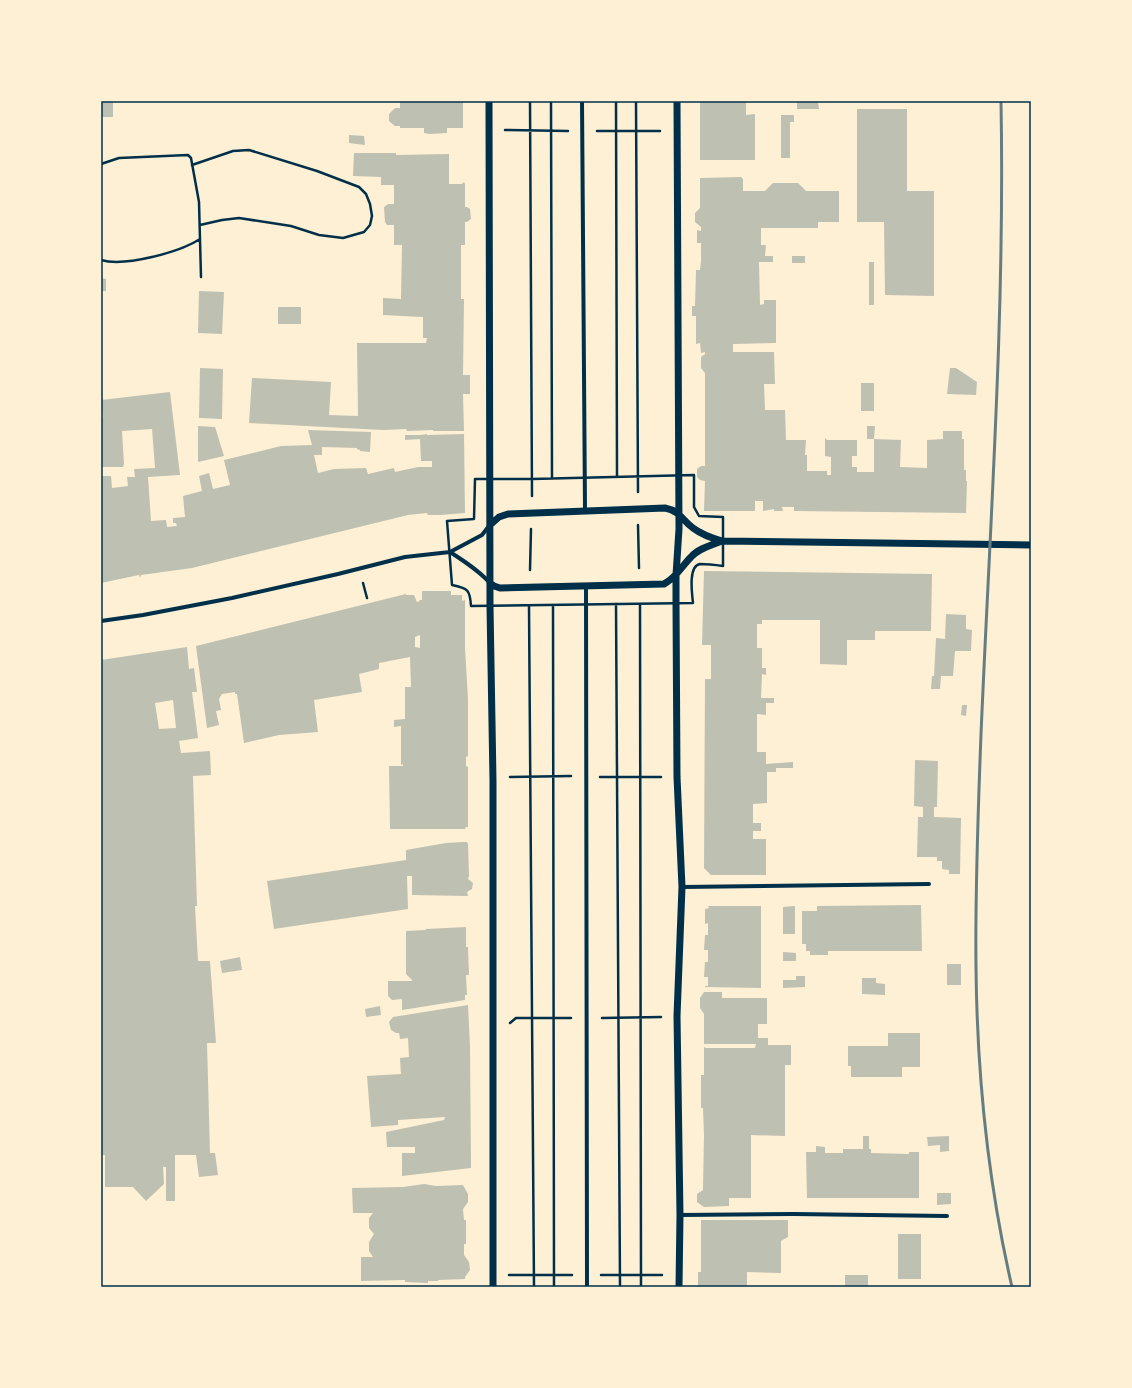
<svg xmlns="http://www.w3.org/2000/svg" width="1132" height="1388" font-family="'Source Sans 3',sans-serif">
<rect width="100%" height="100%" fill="#fdf0d5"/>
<path fill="#bec0b2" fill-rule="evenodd" d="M101 101H113V117H101Z
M400 101H463V128H447V133L430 134 424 133V128H400V126H395L389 121V114L395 108H400Z
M700 101H746V115L755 114V160H700Z
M797 101H818L819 109H797Z
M857 109H907V191H934V296L885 295 884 222H857Z
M781 115H794V122H790V158H781Z
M349 135 364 136 365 145 349 143Z
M354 153H396V155L449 154V184H462L464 182 465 184V207H467L470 209 471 219 467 222H465V245H461V299H464L463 375H470V394H463L464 431H433V430L407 431 406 429 383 430 249 423 252 378 331 382 329 415 358 416 357 343H426L427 338H423V317L383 315V298L401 299 402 245H394V225H387L385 222 384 207 388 204H394V185H381V177L353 176Z
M741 177 743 179V191H765L773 183H798L806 191H839V222H818V228H761V245H766L765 256H773V262H759L760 305 764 304V300H776V343L733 344V352H774L775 384H764L765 410H785L786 440H806L805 455H807V471H827V475H831V457L825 456V438L827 440H857V456H852V467H857V472H874V439H867V426H875L874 439 901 440 900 467 927 468V440L943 439V431H962V439H964V470H966V481H967L966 513 794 511V507H782L783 511H774V509L763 511V501H755V511H704L705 481 700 480 697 477V469L701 466H705V373L701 368V357L705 354V352L701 353 700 343 696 344V316H692V306H695L696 270H700L701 261V243H697V230L701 231V227L695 222V213L700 208V178Z
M792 256H805V263H792Z
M869 262H874V305H869Z
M101 278 106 279V291H101Z
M199 291 224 292 222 334 198 333Z
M278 307H301V324H278Z
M200 368 223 369 222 419 199 418Z
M950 368H956L977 382 976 395 947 394Z
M861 383H874V411H861Z
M170 392 180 475 148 477 151 521 166 520 167 527 177 526 176 523H173V518L185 517 183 496 202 491 199 476 209 473 213 489 230 485 224 460 281 446 312 445 308 430 371 432 370 452 360 451V450L357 449V448L322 447V455H314L318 473 334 469 366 468 368 474 394 468 395 472 418 467H432V461H421L420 439 405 440V435H421L427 434V435L464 434 465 513 440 515H428L427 513 408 515 192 568 141 575 140 578 139 575 101 583V476H111L112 488 128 486 127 477H135L134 469 155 468 152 429 122 431 124 464 123 467H101V419L103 418 101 400Z
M198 426 215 427 224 456 198 462Z
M704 571 932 574 931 631H875V640H847V665L820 664V620H762V624H757V648H762V668H766V675L762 674 761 698H774V703H766V715L757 714V752H766V764L793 762V768H776V772H767V803L753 804V823H761V831H753V839H766V875H711L704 868 705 679H711V645H702Z
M422 591H451V595H462V601L465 600V648L468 699V756L466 757V766L468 767V827H466L465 829H390L389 766H403V764L401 765V726L394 727V720L405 719V687H411L410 657 379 663V669L359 674 362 692 314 700 318 732 279 735 244 743 237 694H235V692L222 694 219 699 221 710 216 711 219 725 207 728 196 646 406 594V595H414L417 602 420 601 419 600H422ZM420 635V648L415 647V637Z
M946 614 966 615V629L972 630 971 651H955L953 676H941L940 689H931L932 676H934L936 638 945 639Z
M187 647 189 669 194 668 197 692H192L198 738 179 741 181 753 210 751 211 775 193 776 197 906H195L198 961H210L216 1043H207L210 1153H215L218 1175 199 1177 196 1155H175V1201H166V1167H163L164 1184 146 1201 133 1187H105V1155H101V660ZM173 700 176 728 159 729 155 703Z
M962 705H967L966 716 961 715Z
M915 760 938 761 937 807H934V817L961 818 960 874H949V870L942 869V861H937V857H917L918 817H923V807L914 806Z
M463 842H467L468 844 469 876 468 879 473 883 472 889 467 892 468 896 412 895V876H407L408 909 274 929 267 881 406 860V850L446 843Z
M921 905 922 951H828V955H810V951H806V944H802V911H817V906Z
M708 906H761V988L705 987V986H708V977H704L705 962H708V950H704L705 935H708V923L705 924V909L709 908Z
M795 906V934H783V907Z
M466 927V947H468L469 975H466L467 995H465V1000L402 1010V999L392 1000 388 996V981H412V980L406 974V931L425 930 426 929Z
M783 952 796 953V961H783Z
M240 957 242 970 222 973 220 961Z
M947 964H961V985H947Z
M796 976H805V987L783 988V980H796Z
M862 978H876V983L885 984V995L862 994Z
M704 992H722V998H767V1024H758V1038H768V1045H791V1065H785V1136L751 1135V1198H729V1206L704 1207 697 1202V1194L703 1190V1188L704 1135 703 1108H701V1075H704V1047L706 1048H755L756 1044H704V1014L700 1008V998Z
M468 1005 470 1046 471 1168 402 1176V1153H415V1147H387L386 1132 444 1120 445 1117 398 1120V1125L371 1127 367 1076 401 1074 400 1058 409 1057 408 1038 400 1039 399 1033H396L391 1030 389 1022 393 1017Z
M380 1006 381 1015 366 1017 365 1009Z
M888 1033H920V1067H902V1077H851V1066H848V1046H888Z
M863 1136H869V1149H871V1153L909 1154V1152H919V1198H807L806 1152H816V1146L825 1147V1153H843V1149H863Z
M949 1136V1151L940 1152V1145L928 1146 927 1137Z
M424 1184 436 1186 463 1185 468 1194V1202L463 1209 464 1220H466V1244H464V1255L469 1262 470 1270 465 1277V1279L438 1280V1281H428V1283L405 1282V1280L361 1281V1257H373L369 1251V1242L374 1234 369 1228V1218L373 1213H353L352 1188 403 1187Z
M937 1193H951V1204L937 1205Z
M701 1220H788V1237L781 1241V1273L747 1272V1287H698V1272H701Z
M898 1234H921V1279H898Z
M845 1275H868V1287H845Z"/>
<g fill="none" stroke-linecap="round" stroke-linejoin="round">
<path stroke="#003049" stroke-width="2.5" d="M530 101 532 496
M551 101 552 478
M616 101 617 477
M636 101 638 492
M505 130 568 131
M597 131H660
M101 164 119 158 188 155 191 158 199 202 201 277
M192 165 233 151 249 150 317 171 359 187 366 194 370 204 372 216 370 225 364 232 343 238 319 235 291 226 239 218 222 220 200 225
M101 260C125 267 180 252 200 239
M694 475V507L699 516 723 517V566C716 565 707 564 700 564 688 566 692 593 693 603L471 606C470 590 468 588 452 585L447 521 474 519 475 479H532Z
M638 525 639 568
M530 570 531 529
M363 583 367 598
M616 604 620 1287
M640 604 641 1287
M529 606 534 1287
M553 606 554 1287
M510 777 571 776
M600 777H661
M602 1018 661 1017
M510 1023 516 1018H571
M509 1275H572
M601 1275H662"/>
<path stroke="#003049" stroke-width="4" d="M582 101 585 510
M450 552C464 561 478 570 489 582
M586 585 587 1287
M101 621 143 615 232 598 338 574 405 557 450 552 482 535 489 526
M682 887 929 884
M680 1215 793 1214 947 1216"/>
<path stroke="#003049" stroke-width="7" d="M489 101 490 606 493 781V1287
M677 101 679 529 676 575V603L677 777 682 887 677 1016 680 1215 679 1287
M490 525 499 517 508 514 665 508C680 511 682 520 693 528 702 535 712 538 722 541L1031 545
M490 583 494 586 500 588 664 584C676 578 682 566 691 557 699 548 712 545 722 541"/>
<path stroke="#657d81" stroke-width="3" d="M1001 101C1005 312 990 523 981 734 978 812 975 889 976 967 977 1073 988 1183 1012 1287"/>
</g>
<rect width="1132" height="1388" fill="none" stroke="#fdf0d5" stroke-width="204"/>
<rect x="102" y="102" width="928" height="1184" fill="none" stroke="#003049" stroke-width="1.5"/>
</svg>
